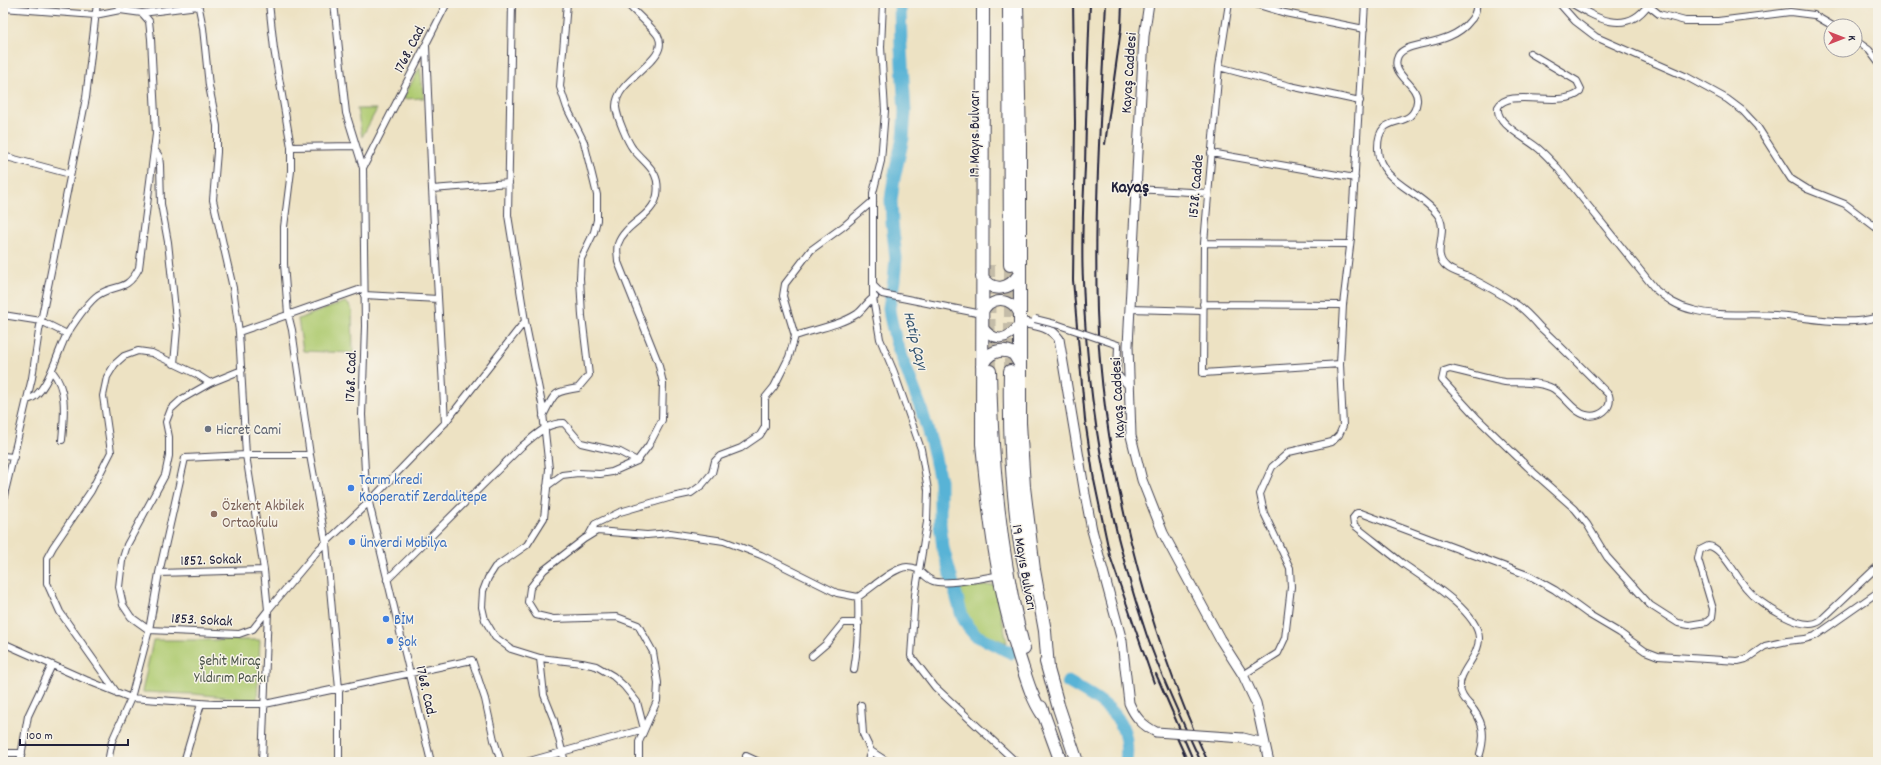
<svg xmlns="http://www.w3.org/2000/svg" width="1881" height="765" font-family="Dekko,sans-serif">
<rect width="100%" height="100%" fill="#f7f3e8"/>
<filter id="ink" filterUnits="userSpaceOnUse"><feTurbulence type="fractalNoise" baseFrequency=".025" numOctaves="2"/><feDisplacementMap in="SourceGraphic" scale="8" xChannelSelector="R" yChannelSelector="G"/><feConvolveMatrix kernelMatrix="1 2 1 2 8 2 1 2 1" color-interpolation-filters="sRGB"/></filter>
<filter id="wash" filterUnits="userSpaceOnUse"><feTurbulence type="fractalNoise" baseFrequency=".012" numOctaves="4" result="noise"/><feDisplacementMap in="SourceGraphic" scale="16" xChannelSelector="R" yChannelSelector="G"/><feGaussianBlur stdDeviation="0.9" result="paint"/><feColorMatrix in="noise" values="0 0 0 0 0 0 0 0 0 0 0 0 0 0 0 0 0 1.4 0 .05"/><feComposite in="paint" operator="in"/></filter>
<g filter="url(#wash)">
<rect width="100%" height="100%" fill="#ede2c3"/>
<path fill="#afcb71" stroke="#687656" d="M420 67 424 98 403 99Z
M357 109H377L362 137Z
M345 302 350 306 352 311 353 353 303 351 298 319Z
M995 585 1007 643C968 628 968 628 956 588Z
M153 640H260L257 700 194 694 142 692Z"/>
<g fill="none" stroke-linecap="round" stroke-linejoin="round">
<path stroke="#59b3d6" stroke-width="13" d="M900 3 901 48 905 112 903 138 894 178 891 200 892 223 896 258 894 280 889 308 890 316 896 342 921 408 933 449 940 481V524L943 548 962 616 968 627 975 635 1012 653
M1068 682C1103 703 1132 715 1126 762"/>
</g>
</g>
<g filter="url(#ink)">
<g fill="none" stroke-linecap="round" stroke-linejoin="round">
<path stroke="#c4bca8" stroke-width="12" stroke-dasharray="12 6" stroke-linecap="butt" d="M989 265 990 371
M1010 371V265"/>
<defs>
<path id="street" d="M198 3 203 28 209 86 217 126V152L213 200 233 288 239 332 246 455 264 570 268 610 262 762
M269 3 274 49 291 147V171L284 227V264L288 314 292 330 310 455 326 543 339 689V762
M334 3 346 113 363 168
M883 3 881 47 885 111 881 161 873 193V298L880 339 894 372 921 449 928 490 927 522 915 595 911 656 935 687 1016 762
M1229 3 1219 67 1204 243 1203 373 1340 364
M1252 3 1285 13 1364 29
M1476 3C1477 10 1474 17 1469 22 1450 47 1406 40 1398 56 1389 75 1419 84 1417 101 1413 134 1377 108 1378 149 1378 181 1420 191 1437 214 1451 232 1429 253 1447 267 1453 272 1462 274 1469 277 1485 285 1501 294 1516 304 1525 310 1533 319 1540 327 1564 349 1586 372 1609 395 1613 409 1599 418 1586 415 1573 413 1563 392 1550 387 1536 381 1519 383 1505 382 1486 379 1469 373 1450 369L1444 371 1442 380 1478 419 1533 472 1575 509 1587 524 1607 557 1650 605 1678 623 1689 625 1707 622 1712 617 1713 609 1698 559 1700 550 1708 546C1722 546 1737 579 1748 590 1760 604 1803 633 1820 621L1878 566
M1559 3 1575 21 1596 37 1687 77 1727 99 1743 111 1757 126 1791 179 1807 189 1845 204 1878 229
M1571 3C1596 18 1626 36 1648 5
M1645 3 1659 14 1685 21H1718L1790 12 1814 15 1833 26
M3 8 95 15 120 10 142 13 149 21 151 39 156 134 139 268C126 293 117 283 98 295 88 302 74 323 67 334 58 349 47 397 27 400
M142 13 198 6
M1855 40 1869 50 1878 62
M426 46 432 189 445 423
M1530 53 1577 81 1581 89 1580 92C1562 109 1508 87 1498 107 1495 124 1528 139 1539 149 1546 155 1551 161 1557 167L1656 290C1667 299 1678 307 1693 310 1719 317 1748 313 1775 315 1809 317 1845 327 1878 317
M1219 67 1290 86 1360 101
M291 147 355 146
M154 149 159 156 160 165 161 204 168 242 177 329 174 364
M1211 153 1355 178
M3 156 70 174
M432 189 509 183
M1135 189 1208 193
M1204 243 1350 244
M873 285 882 294 982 314
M364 295 438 299
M1203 304 1343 305
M1129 309 1203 311
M3 315 41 321 67 334
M525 321 542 404 549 469 544 518 527 545 495 567 488 578 483 591 482 607 485 620 495 637 511 649 540 658 582 663 596 666 613 676 624 686 637 702 644 729 526 762
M239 332 364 288
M795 336C815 329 838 326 857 314 864 309 868 300 875 297
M242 370 210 383 182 399 171 409 166 422 169 437V456L165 475 127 545 122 561 119 587 123 605 131 617 149 630 239 634 253 629 268 610 319 549 369 502 445 423 525 321 508 215 512 3
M52 371C68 390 64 416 62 440
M1117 374 1129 387
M543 416C555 393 552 392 578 388L589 375 582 316 580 278 581 259 594 232 597 220V195L584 142 567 108 560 87 567 3
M3 456 14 457
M547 486 562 475 578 473 600 474 612 472 637 461 649 445 662 420 663 383 658 362 618 262C618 256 616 249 618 244 625 223 653 217 657 195 661 171 646 165 633 149 627 141 617 117 616 107 615 78 671 61 658 36 654 29 633 10 626 3
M3 500 32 378 39 331 86 98 97 3
M589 535 595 524 620 512 672 497 691 493 702 485 712 473 715 461 720 456 741 448 760 435 765 427V398L774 387 789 357 795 336 783 296 785 284 811 250 844 226 873 201
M159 573 264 570
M387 580 522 446C536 435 546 423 564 423L581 443 620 452 637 461
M3 643 86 680 131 698 214 704H265L472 660 485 699 494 740 501 762
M812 656 826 644 843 623H859
M540 658 544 695 554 720 565 762
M854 670C858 645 859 622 858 597
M1243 675 1278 653 1285 638 1291 587 1290 568 1264 513 1260 494 1272 467 1289 452 1332 442 1339 435 1343 426 1340 364 1343 305 1351 238 1365 3
M117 693 60 612 47 583V558L53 547 91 491 111 452 103 396 107 377 115 364 124 356 138 351 152 353 196 374 210 383
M861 705 863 734 871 751 888 762
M3 753H22
M1480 754C1486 733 1483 720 1469 704 1464 699 1461 695 1460 688 1458 671 1479 658 1479 638 1478 611 1423 578 1402 563 1386 550 1370 538 1354 525L1353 518 1357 513H1361L1530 576 1555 590 1588 614 1620 633 1645 651 1658 656 1738 661 1746 659 1765 646 1787 641 1805 639 1815 636 1878 592
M746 756 759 762
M20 762 28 716 52 665
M108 762 112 741 131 698 149 630 159 573 185 458 246 455H310
M184 762 201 704
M431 762 366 490 362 415 365 326 363 168 447 3
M639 762V742L657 701 658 683 653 652 638 625 617 617 553 619 536 615 528 602 530 588 544 570 584 539 597 531 647 535 670 533 724 541 761 555 837 593 858 597C869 590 894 567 907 567 922 567 922 577 933 581 946 586 987 577 1001 575
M867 762 871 751"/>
<path id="secondary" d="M1149 3 1144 36 1128 346 1131 436 1142 480 1163 533 1220 639 1243 675 1256 703 1269 762
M982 314C991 295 1011 297 1019 314
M1019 322C1036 325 1049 325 1059 339L1085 494 1092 530
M982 326C994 343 1007 341 1019 325
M1243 738 1264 743"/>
<path id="highway" d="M983 3 982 444C989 516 997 587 1019 656 1026 677 1031 697 1043 715
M1009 3 1010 265
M1017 3 1020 142V423L1024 487 1034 570 1045 631 1048 668
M982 277C993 293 1009 290 1019 275
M982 366C987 352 1001 347 1014 354L1020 364
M990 371C992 465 1000 557 1024 649
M1010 371C1009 426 1011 483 1019 538 1022 556 1026 573 1029 589
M1046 662 1058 705 1077 762
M1041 707 1061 762"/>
</defs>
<use href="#street" stroke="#403f4f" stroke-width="8"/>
<use href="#secondary" stroke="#403f4f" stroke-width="11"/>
<use href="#highway" stroke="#403f4f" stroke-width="14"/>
<use href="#street" stroke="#fff" stroke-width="6"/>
<use href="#secondary" stroke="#fff" stroke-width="9"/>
<use href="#highway" stroke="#fff" stroke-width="12"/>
<path stroke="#22223b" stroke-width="2" d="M1073 3 1075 123 1073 280 1085 420 1094 480 1110 556 1154 683
M1090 3C1088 58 1086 112 1085 167 1083 205 1081 243 1083 280 1087 401 1108 522 1147 636 1162 679 1182 721 1201 762
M1106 3C1101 105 1094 208 1097 311 1102 459 1145 627 1208 762
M1105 144 1121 29 1122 3
M1156 674 1194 762
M1173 729 1188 762"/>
<defs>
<path id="street-bridge" d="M1035 319 1059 325 1118 345 1117 374"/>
<path id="secondary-bridge" d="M1092 530 1122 641 1129 703C1135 717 1142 725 1156 732L1243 738"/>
</defs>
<use href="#street-bridge" stroke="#403f4f" stroke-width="8" stroke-linecap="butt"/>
<use href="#secondary-bridge" stroke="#403f4f" stroke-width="11" stroke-linecap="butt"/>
<use href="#street-bridge" stroke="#fff" stroke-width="6"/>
<use href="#secondary-bridge" stroke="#fff" stroke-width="9"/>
</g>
</g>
<circle fill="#6b7280" stroke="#f7f3e8" stroke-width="1.5" cx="208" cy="429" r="4"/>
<g fill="#3f7fe0" stroke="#f7f3e8" stroke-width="1.5">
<circle cx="351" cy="488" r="4"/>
<circle cx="352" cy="542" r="4"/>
<circle cx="386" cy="619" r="4"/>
<circle cx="390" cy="641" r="4"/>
</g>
<circle fill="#8d6e63" stroke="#f7f3e8" stroke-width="1.5" cx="214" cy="514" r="4"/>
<g text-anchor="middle" stroke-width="3" stroke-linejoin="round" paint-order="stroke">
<g font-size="15" fill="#22223b" stroke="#f7f3e8">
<text transform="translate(409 48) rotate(-63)" y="5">1768. Cad.</text>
<text transform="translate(1128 73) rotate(-86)" y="5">Kayaş Caddesi</text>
<text transform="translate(974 134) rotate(-90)" y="5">19 Mayıs Bulvarı</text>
<text transform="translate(1195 186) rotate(-85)" y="5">1528. Cadde</text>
<text transform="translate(350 376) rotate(-88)" y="5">1768. Cad.</text>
<text transform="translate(1117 398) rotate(-93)" y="5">Kayaş Caddesi</text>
<text transform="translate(211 559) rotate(-2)" y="5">1852. Sokak</text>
<text transform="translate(1025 567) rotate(80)" y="5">19 Mayıs Bulvarı</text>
<text transform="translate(202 619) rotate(3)" y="5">1853. Sokak</text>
<text transform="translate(427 691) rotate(77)" y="5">1768. Cad.</text>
</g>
<g font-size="15" fill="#5b616d" stroke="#f7f3e8" text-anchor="start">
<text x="216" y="434">Hicret Cami</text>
</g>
<g font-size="15" fill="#366cbe" stroke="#f7f3e8" text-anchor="start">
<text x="359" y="484">Tarım kredi<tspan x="359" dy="17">Kooperatif Zerdalitepe</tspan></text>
<text x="360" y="547">Ünverdi Mobilya</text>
<text x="394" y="624">BİM</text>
<text x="398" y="646">Şok</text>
</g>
<g font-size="15" fill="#785e54" stroke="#f7f3e8" text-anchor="start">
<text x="222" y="510">Özkent Akbilek<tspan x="222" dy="17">Ortaokulu</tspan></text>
</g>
<g font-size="15" fill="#4c554b" stroke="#f7f3e8">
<text x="230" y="665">Şehit Miraç<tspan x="230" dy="17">Yıldırım Parkı</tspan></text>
</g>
<g font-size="16" font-style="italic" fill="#355571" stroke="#f7f3e8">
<text transform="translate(917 340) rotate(76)" y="6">Hatip Çayı</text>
</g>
<g font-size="17" font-weight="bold" fill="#22223b" stroke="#f7f3e8">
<text x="1130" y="192">Kayaş</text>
</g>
</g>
<rect width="1881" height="765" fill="none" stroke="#f7f3e8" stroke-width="16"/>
<g transform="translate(1843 38) rotate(90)"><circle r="19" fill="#f7f3e8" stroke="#a29fa3"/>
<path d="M0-3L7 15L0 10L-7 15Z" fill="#d1495b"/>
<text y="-6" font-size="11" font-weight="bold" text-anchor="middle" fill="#22223b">K</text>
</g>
<path d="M20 739v6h108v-6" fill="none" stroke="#22223b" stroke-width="2"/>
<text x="26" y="739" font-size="12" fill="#22223b" stroke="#f7f3e8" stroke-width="3" paint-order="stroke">100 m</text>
</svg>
